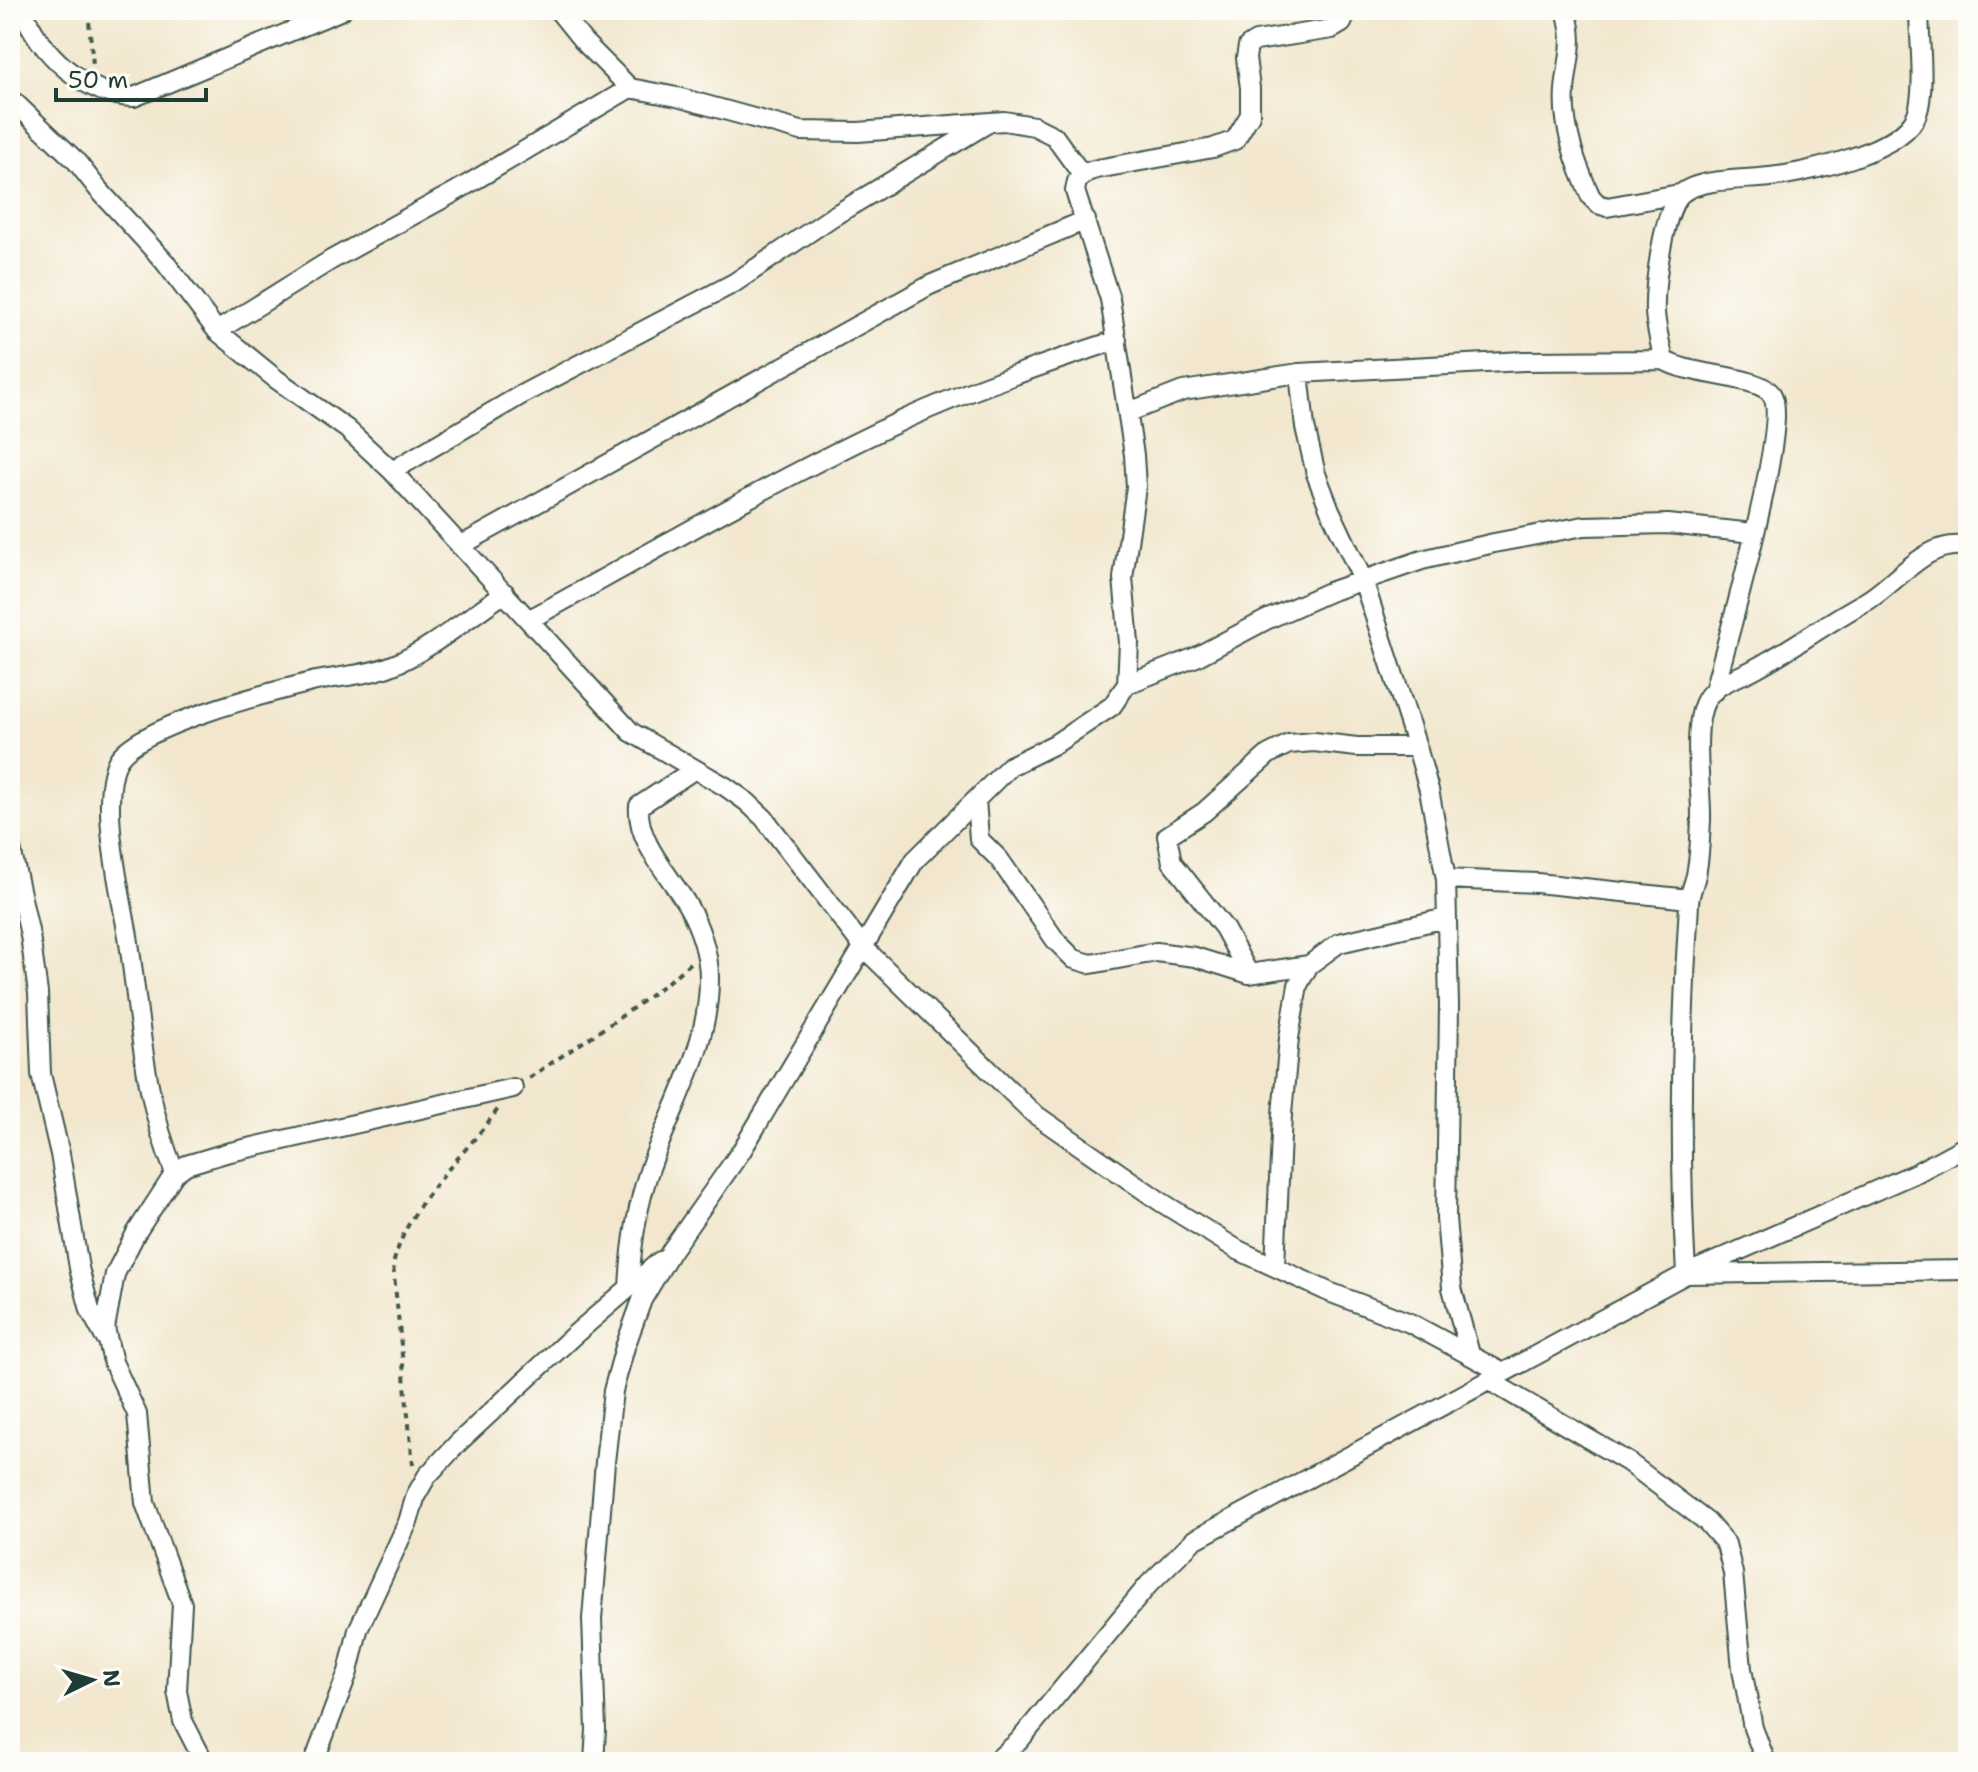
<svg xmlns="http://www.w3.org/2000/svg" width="1978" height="1772" font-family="'Shantell Sans',sans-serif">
<rect width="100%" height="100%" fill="#fdfcf7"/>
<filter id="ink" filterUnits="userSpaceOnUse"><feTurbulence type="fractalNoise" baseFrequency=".0125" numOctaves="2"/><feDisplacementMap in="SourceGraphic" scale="16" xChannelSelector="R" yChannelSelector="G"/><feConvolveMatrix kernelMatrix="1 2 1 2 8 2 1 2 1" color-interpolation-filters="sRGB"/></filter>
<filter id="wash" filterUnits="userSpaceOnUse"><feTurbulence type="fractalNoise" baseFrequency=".006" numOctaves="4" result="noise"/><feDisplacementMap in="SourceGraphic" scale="32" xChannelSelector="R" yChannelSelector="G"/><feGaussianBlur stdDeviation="1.8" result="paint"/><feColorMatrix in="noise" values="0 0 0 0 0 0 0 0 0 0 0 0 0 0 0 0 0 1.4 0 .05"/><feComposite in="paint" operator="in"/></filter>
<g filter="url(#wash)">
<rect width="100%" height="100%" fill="#f2e7ce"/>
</g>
<g filter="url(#ink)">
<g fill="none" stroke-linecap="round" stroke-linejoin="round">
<defs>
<path id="minor" d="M23 10C38 52 87 97 134 97L342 10
M558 10 583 41 630 88 677 97 801 131 858 132 1004 121 1034 126 1054 136 1083 176
M1566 10C1576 44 1568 57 1565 90 1562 126 1576 165 1591 197L1598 204 1607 207 1679 194
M10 98 76 161 98 189 164 261 217 331 276 379 347 429 392 471 631 732 726 787 747 802 764 818 864 948 1033 1113 1161 1202 1238 1250 1329 1292 1410 1323 1503 1373
M217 331 331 260 453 193 630 88
M1299 373 1305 427 1316 474 1330 510 1363 580 1417 747 1429 790 1446 879 1449 1006 1446 1218 1452 1288 1470 1354
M1129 412 1183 391 1299 373 1523 361 1664 360
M392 471 521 395 734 283 832 217 988 123
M460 546 930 285 1086 220
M1968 547C1927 537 1897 584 1865 602 1828 622 1793 648 1756 668 1739 678 1716 682 1706 700 1691 727 1702 789 1701 820 1700 836 1700 853 1697 869 1696 881 1689 892 1689 904 1681 1027 1679 1150 1686 1274L1968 1270
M530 619C653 552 774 480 901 421 971 389 1044 364 1117 340
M1127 684 1196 657 1266 620 1329 592 1422 560 1494 543 1584 526 1668 524 1753 533
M1714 691C1725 648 1790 423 1772 395 1760 375 1688 376 1664 360 1660 344 1656 328 1655 312 1654 288 1663 209 1681 194 1698 178 1746 180 1770 177 1806 173 1904 151 1917 114 1926 90 1919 37 1919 10
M976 800 979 839 999 859 1056 941 1074 959 1091 964 1156 952 1195 957 1249 974 1309 965
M10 844 30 935 38 993 41 1074 60 1154 79 1268 90 1310 104 1336
M1446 879 1537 883 1689 899
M1249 974 1224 928 1172 862 1167 836 1204 812 1269 754 1289 744 1314 742 1357 747H1417
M175 1173C143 1098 140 1015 128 936 120 890 99 804 117 762 133 726 275 691 316 681 341 676 369 675 393 665 430 650 471 615 505 593
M1275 1266 1282 1114 1289 1038 1298 985 1309 965 1339 943 1446 918
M629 1288C631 1247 637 1206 650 1168 672 1105 710 1046 709 977 709 955 700 927 689 908 672 877 636 843 639 806L695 769
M1490 1381 1628 1462 1707 1522 1726 1544 1733 1573 1742 1669 1753 1728 1766 1762
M201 1762V1756L183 1721 177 1691 182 1604 145 1503 137 1414 113 1362 105 1328 115 1274 136 1233 175 1173 186 1165 226 1153 513 1088
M314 1762 348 1672 358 1630 408 1522 416 1495 427 1476 459 1442 573 1336 660 1261
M594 1762 596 1730 592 1619 605 1462 613 1391 625 1347 642 1300 671 1251 742 1150 915 860 1010 766 1055 744 1112 706 1127 684 1129 643 1123 578 1136 487 1134 455 1110 299 1075 191 1077 181 1087 172 1097 169 1213 148 1235 140 1250 115V88L1246 58 1248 46 1256 41 1332 29 1342 23 1348 10
M995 1762 1019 1741 1149 1584 1194 1540 1686 1274 1918 1172 1968 1145"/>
</defs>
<use href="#minor" stroke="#3f564b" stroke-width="22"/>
<path stroke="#3f564b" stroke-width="4" stroke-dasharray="6 6" stroke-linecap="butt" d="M88 10 93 65
M529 1078C583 1041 641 1007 691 962
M413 1465 393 1265C408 1201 461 1161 498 1109"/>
<use href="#minor" stroke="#fff" stroke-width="18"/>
</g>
</g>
<rect width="1978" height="1772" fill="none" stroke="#fdfcf7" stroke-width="40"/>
<g transform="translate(92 1680) rotate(85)" stroke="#fdfcf7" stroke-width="6" paint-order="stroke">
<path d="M0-6L14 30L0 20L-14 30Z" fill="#1f3d34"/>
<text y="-12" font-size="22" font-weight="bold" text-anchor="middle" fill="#1f3d34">N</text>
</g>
<path d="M56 88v12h150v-12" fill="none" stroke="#1f3d34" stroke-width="4"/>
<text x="68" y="88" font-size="24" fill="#1f3d34" stroke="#fdfcf7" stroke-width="6" paint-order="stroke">50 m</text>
</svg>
